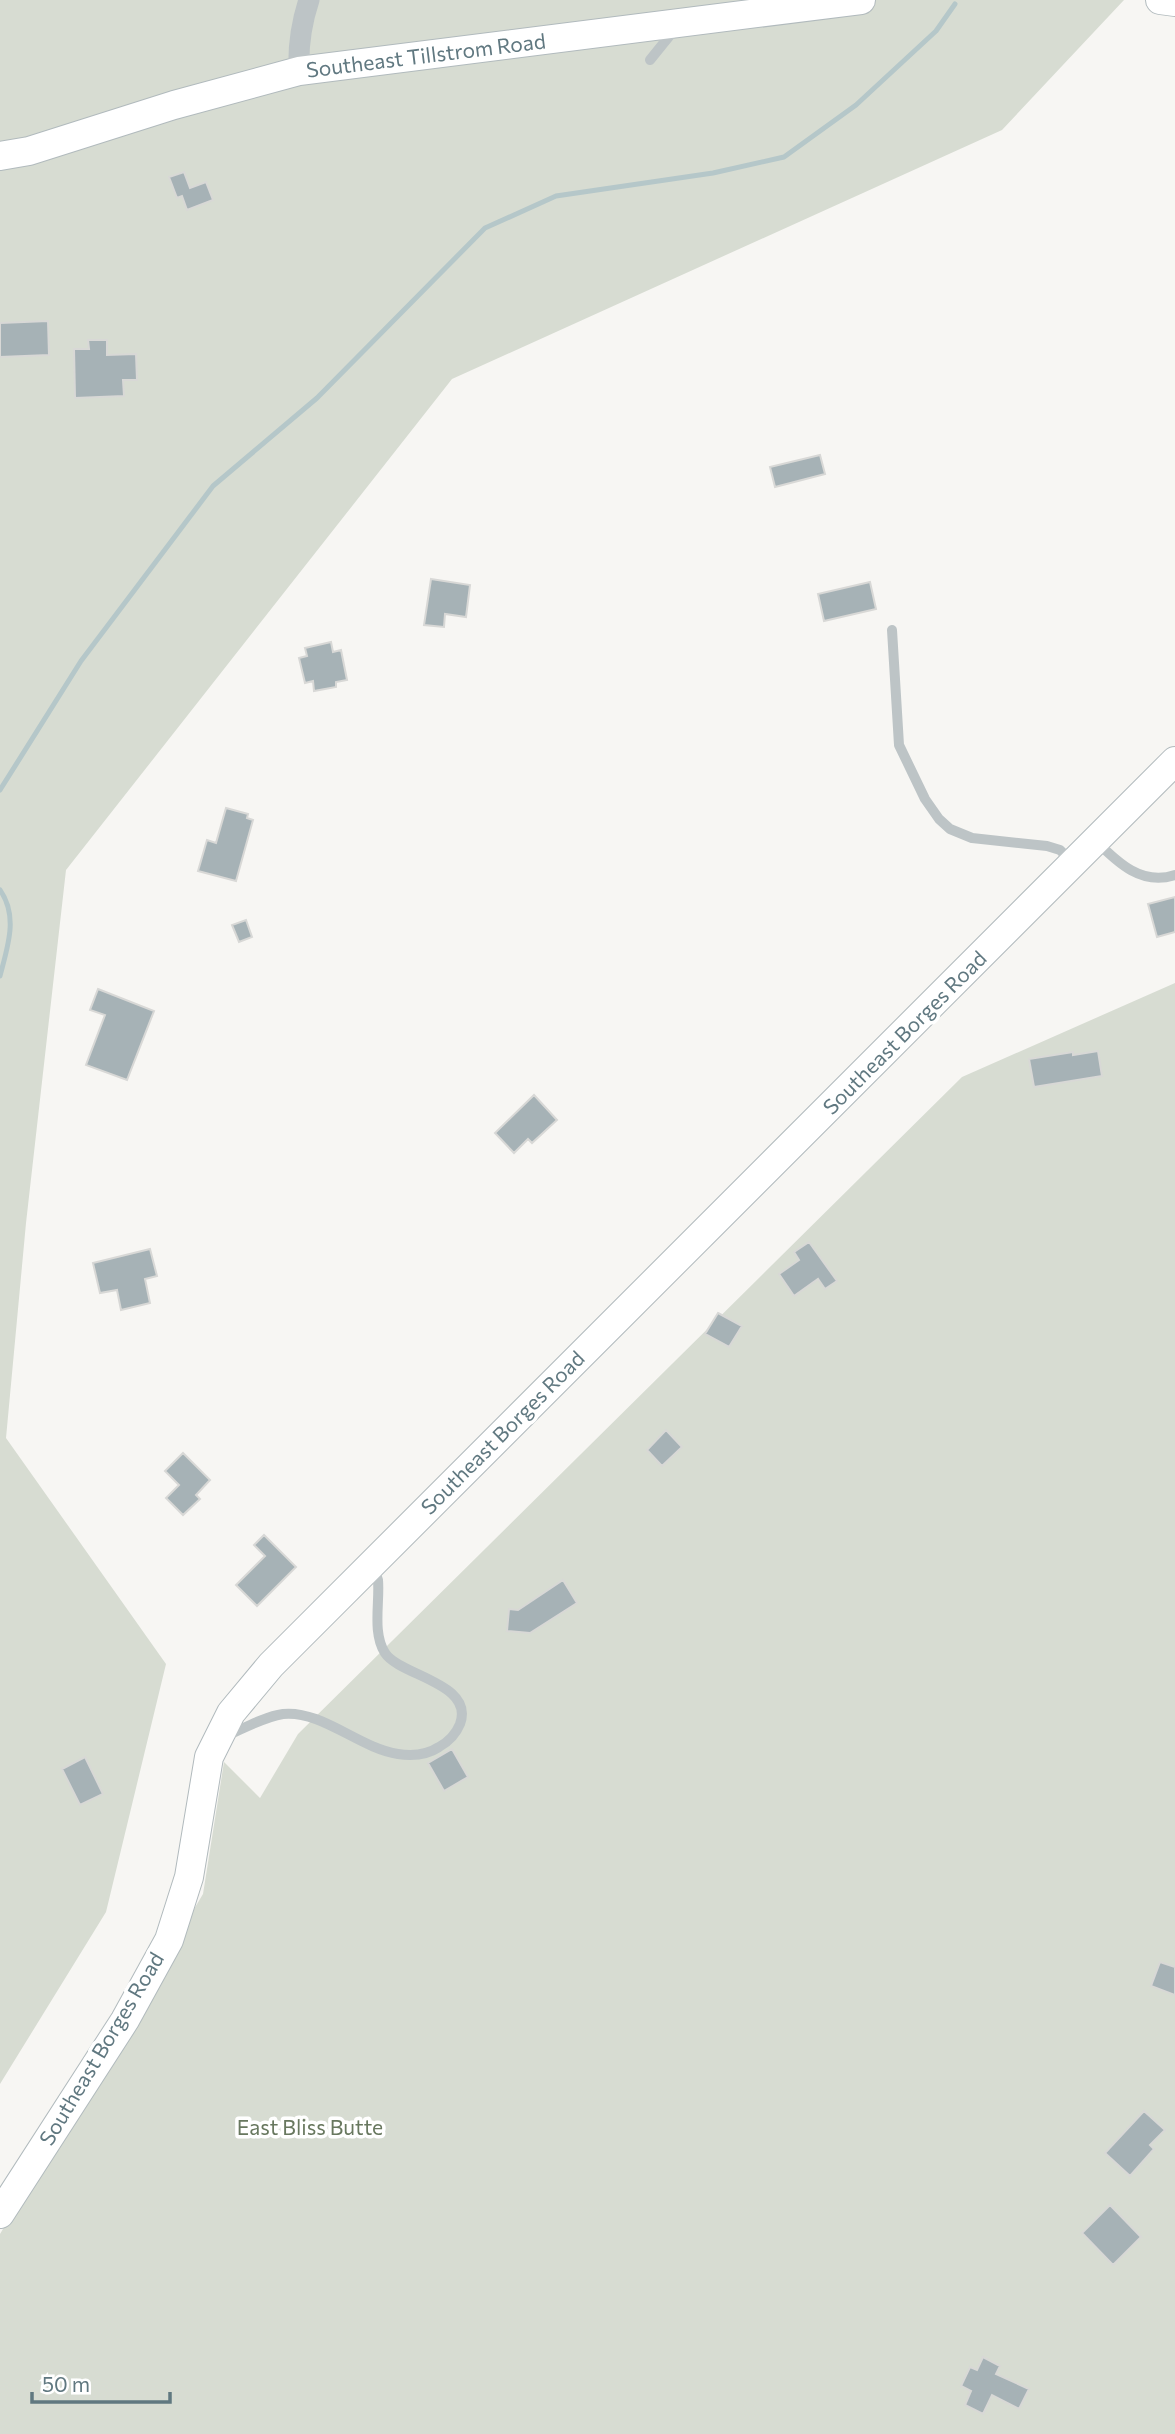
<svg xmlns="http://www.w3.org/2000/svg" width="1175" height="2434" font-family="Commissioner,sans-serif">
<rect width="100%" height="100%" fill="#f7f6f3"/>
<path fill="#d7dcd2" d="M0 0H1124L1002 130 452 379 66 870 26 1223 6 1438 166 1664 106 1912 0 2084Z
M1175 983V2434H0V2234L203 1894 224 1762 260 1798 298 1734 962 1077Z"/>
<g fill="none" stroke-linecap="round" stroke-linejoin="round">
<path stroke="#b5c7c9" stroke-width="5" d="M0 790 81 661 213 486 317 398 485 228 556 196 713 173 784 157 856 105 936 31 955 4
M0 890C19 917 7 948 0 976"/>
</g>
<path fill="#a6b2b6" stroke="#d8d8d6" stroke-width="2" d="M184 172 190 188 206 182 213 200 187 210 182 196 177 198 169 177Z
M48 321 49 355 0 357V323Z
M88 340H107V355L136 354 137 380H123L124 396 75 398 74 349H89Z
M820 455 825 474 775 487 770 467Z
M431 579 470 585 466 617 445 614 444 627 424 625Z
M870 582 876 609 824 621 818 594Z
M331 642 333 652 341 650 347 680 336 682V687L314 691 313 681 305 683 299 658 307 656 305 648Z
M226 808 248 814 247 818 253 820 236 881 198 871 207 840 216 843Z
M1175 897V932L1157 937 1148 904Z
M246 920 252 937 239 942 232 925Z
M98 989 154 1011 127 1080 86 1065 105 1015 90 1010Z
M1098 1051 1102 1076 1034 1087 1029 1059 1073 1052V1055Z
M534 1095 557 1120 532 1143 528 1139 514 1153 495 1133Z
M809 1242 837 1281 825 1289 818 1279 794 1296 779 1274 799 1260 794 1252Z
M150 1249 157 1276 145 1279 150 1303 121 1310 117 1290 100 1293 93 1263Z
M718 1313 742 1326 729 1347 705 1334Z
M666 1430 682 1447 662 1466 647 1450Z
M183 1453 210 1480 196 1495 200 1499 183 1515 166 1498 179 1485 165 1471Z
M264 1535 296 1567 257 1606 236 1585 265 1556 254 1545Z
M563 1580 577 1603 530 1633 507 1631 509 1609 518 1610Z
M452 1749 468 1777 444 1791 428 1763Z
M85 1757 103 1794 80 1805 62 1769Z
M1160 1962 1175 1967V1995L1151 1986Z
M1144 2111 1165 2130 1150 2145 1154 2149 1130 2176 1105 2153Z
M1110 2205 1141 2237 1113 2265 1082 2233Z
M983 2357 1000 2366 996 2374 1029 2389 1019 2409 992 2395 983 2414 965 2405 971 2391 961 2386 970 2367 977 2370Z"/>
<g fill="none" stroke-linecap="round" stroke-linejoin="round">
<defs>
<path id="secondary" d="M1160 0 1175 2
M0 156 29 151 174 105 299 71 861 0
M0 2214 125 2020 169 1940 189 1877 209 1757 231 1713 271 1665 1175 761"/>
</defs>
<use href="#secondary" stroke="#b1babd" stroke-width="30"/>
<path stroke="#bdc4c6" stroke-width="10" d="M650 60 675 29
M892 630 899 745 925 799 939 819 950 829 972 838 1047 846 1060 850 1072 862
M1096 841C1118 863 1142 886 1175 875
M224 1737C243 1729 263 1717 283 1714 322 1710 359 1748 398 1754 412 1756 427 1755 439 1747 448 1742 456 1734 460 1724 475 1683 400 1676 385 1653 372 1633 380 1602 378 1580L376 1574 370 1567"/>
<path stroke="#bdc4c6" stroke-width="21" d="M299 71C298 46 301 24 309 0"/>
<use href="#secondary" stroke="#fff" stroke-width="28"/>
</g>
<g text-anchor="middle" stroke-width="7" stroke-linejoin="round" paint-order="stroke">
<g font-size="21" fill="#607880" stroke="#fff">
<text transform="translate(426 56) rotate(-7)" y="7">Southeast Tillstrom Road</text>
<text transform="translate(905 1033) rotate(-45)" y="7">Southeast Borges Road</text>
<text transform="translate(503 1433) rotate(-45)" y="7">Southeast Borges Road</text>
<text transform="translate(102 2049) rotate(-59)" y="7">Southeast Borges Road</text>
</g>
<g font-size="21" fill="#68785f" stroke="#fff">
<text x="310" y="2135">East Bliss Butte</text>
</g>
</g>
<path d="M32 2392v10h138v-10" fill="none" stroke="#607880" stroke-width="3.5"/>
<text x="42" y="2392" font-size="21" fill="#607880" stroke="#ffffff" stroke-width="5" paint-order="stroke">50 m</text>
</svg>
